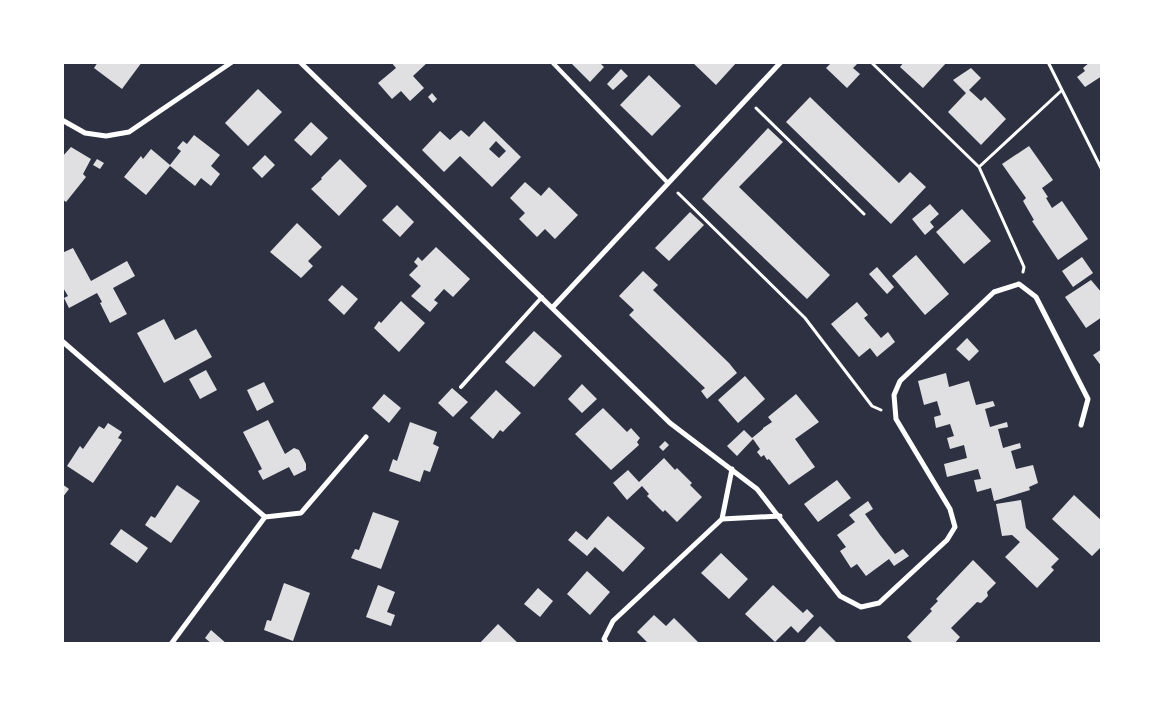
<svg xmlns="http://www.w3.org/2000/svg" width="1164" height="706" font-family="Helvetica,sans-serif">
<rect width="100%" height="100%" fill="#2d3142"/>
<path fill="#e0e0e3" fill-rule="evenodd" d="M98 62H142L122 89 94 68Z
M391 62H428L413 76 424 88 410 101 401 91 392 99 378 83 396 68Z
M570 62H599L604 67 590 82Z
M692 62H737L716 85Z
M832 62H859L853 68 860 74 847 88 826 68Z
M904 62H947L923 88 900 67Z
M1090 62H1102V76L1085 87 1077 77 1085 71 1083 68Z
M971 68 981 78 969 90 981 101 985 97 1006 119 981 145 948 112 966 93 953 80Z
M621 69 628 76 613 90 607 84Z
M649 75 681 106 652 136 620 105Z
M258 89 282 112 248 146 225 123Z
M432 93 437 99 433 103 428 97Z
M810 97 899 183 910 172 926 187 891 224 786 122Z
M484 121 521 157 492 187 460 156 444 172 422 150 440 131 450 140 461 130 469 137ZM496 141 506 151 499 158 489 149Z
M311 122 328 138 311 156 294 140Z
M768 128 783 142 739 187 830 275 807 299 702 199Z
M194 135 220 155 211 166 220 174 211 186 201 178 195 186 170 166 146 195 124 177 141 156 143 159 151 149 170 165 181 151 177 148 183 141 187 144Z
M1029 146 1053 180 1042 188 1048 197 1046 198 1052 208 1062 201 1088 239 1058 260 1032 221 1034 220 1023 201 1026 198 1002 164Z
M71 147 91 159 83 174 86 177 66 202 62 199V157Z
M265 155 275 165 262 178 252 168Z
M97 159 104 163 100 169 93 165Z
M340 159 367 186 339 216 311 189 322 179 321 178Z
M525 182 541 196 549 187 578 215 555 239 545 229 537 237 519 219 525 213 510 198Z
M930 204 939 214 930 222 934 227 925 235 912 219Z
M397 205 414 222 400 237 382 220Z
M962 209 991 241 964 264 936 232Z
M690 212 704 225 669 261 655 248Z
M297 223 322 247 308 261 313 266 301 278 270 252Z
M436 247 470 279 453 297 444 289 434 300 438 303 430 312 411 296 421 286 409 275 418 266 414 262 418 257 422 261Z
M73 248 91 281 127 261 135 276 113 288 127 314 110 323 100 303 102 302 97 293 69 308 64 298 68 296 62 286V253Z
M916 255 949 294 925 315 892 276Z
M1082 257 1093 273 1073 287 1062 271Z
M877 267 894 287 887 294 869 274Z
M643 271 658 285 653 290 729 363 737 373 707 399 701 391 705 388 629 315 634 310 619 296Z
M1091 280 1102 293V317L1086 328 1065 297Z
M342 285 358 299 344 315 328 300Z
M401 301 425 323 399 352 374 328 379 321 381 323Z
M857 302 868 315 864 318 881 338 888 332 895 342 877 357 870 348 859 357 831 324Z
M164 319 175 340 196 329 212 357 164 383 137 333Z
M534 331 562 356 534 387 505 362Z
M967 338 979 351 969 361 956 349Z
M1102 349V367L1093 355Z
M206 370 217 390 200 399 189 379Z
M946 373 949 387 969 381 976 405 993 401 995 406 985 409 990 427 1007 422 1008 427 998 429 1003 448 1020 443 1021 448 1011 451 1016 469 1033 465 1038 483 1029 487 1030 490 994 501 991 488 977 492 974 480 981 479 978 469 947 477 944 464 967 458 964 445 950 449 947 438 954 436 950 424 936 428 934 417 941 415 937 401 924 405 918 381Z
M745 376 765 399 738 423 718 400Z
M264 382 274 402 257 411 247 390Z
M582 384 597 399 582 413 568 399Z
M452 388 468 402 453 417 438 403Z
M496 390 521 413 503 432 500 430 493 439 470 418Z
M384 394 401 408 389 423 372 408Z
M796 394 819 422 795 439 815 467 789 485 769 459 767 460 764 455 761 457 757 452 760 449 753 439 737 456 727 446 744 430 752 438 763 429V428L772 422 768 417Z
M603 408 627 432 631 428 640 438 637 442 639 445 611 470 575 434Z
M268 420 285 454 294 448 299 450 306 464V470L294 476 289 467 263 480 258 471 262 469 243 432Z
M410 422 437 432 433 444 439 447 430 472 424 470 420 482 389 471 393 459 397 461Z
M108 423 122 432 118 438 122 440 93 483 67 466 80 446 83 449 99 426 104 429Z
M665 441 669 445 663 451 659 447Z
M664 458 675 470 677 468 692 483 690 485 702 497 677 522 665 510 663 512 647 496 649 494 642 486 627 500 613 483 628 470 639 482Z
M837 480 851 498 818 522 804 504Z
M62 484 69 489 62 498Z
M177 485 200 501 171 543 145 525 151 516 155 518Z
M1074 495 1102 521V546L1092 556 1052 519Z
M1021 500 1026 528 1059 559 1051 567 1054 570 1037 588 1005 557 1020 542 1012 535 1002 536 996 504Z
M868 501 873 509 865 514 880 535 895 554 903 549 909 556 894 566 889 559 866 576 857 564 851 568 840 551 846 547 837 535 855 522 849 515Z
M373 512 399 521 381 569 351 558 355 549 359 550Z
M608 516 645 548 623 572 595 547 587 556 568 540 576 531 587 540Z
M121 529 148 548 137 563 110 544Z
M721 553 748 579 729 599 701 573Z
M973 560 996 583 987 592 988 596 981 603 977 602 951 628 960 637 954 644H914L907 637 932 611 930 609 938 601 936 599Z
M587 571 610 592 590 615 567 594Z
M284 583 310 593 293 641 264 630 267 620 271 621Z
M378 585 395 592 387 612 395 615 391 626 366 617Z
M773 585 803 613 807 609 814 616 798 633 791 626 775 642 745 614Z
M538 588 553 601 540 617 524 604Z
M654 615 666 626 674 618 700 644H649L637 632Z
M498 624 519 644H479Z
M820 626 838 644H803Z
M211 630 227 644H212L205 638Z"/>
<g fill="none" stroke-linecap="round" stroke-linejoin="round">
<path stroke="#fff" stroke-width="3" d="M871 62 979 167 1024 267 1023 272
M1048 62 1102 170
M756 108 864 214
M979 167 1061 91
M678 193 805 318 872 406 881 410"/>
<path stroke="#fff" stroke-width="4" d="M552 62 668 183
M461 387 542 297"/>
<path stroke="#fff" stroke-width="5" d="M300 62 670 423 757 489 840 596 861 607 879 603 947 540 955 527 950 509 896 419 894 395 900 381 994 292 1019 284 1036 297 1088 399 1081 425
M62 120 85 133 106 136 129 132 232 62
M552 308 781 62
M62 341 265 517 171 644
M265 517 301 513 366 437
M722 519 780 516
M607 644 604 639 613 621 722 519 732 469"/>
</g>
<rect width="1164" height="706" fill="none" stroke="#ffffff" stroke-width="128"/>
</svg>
